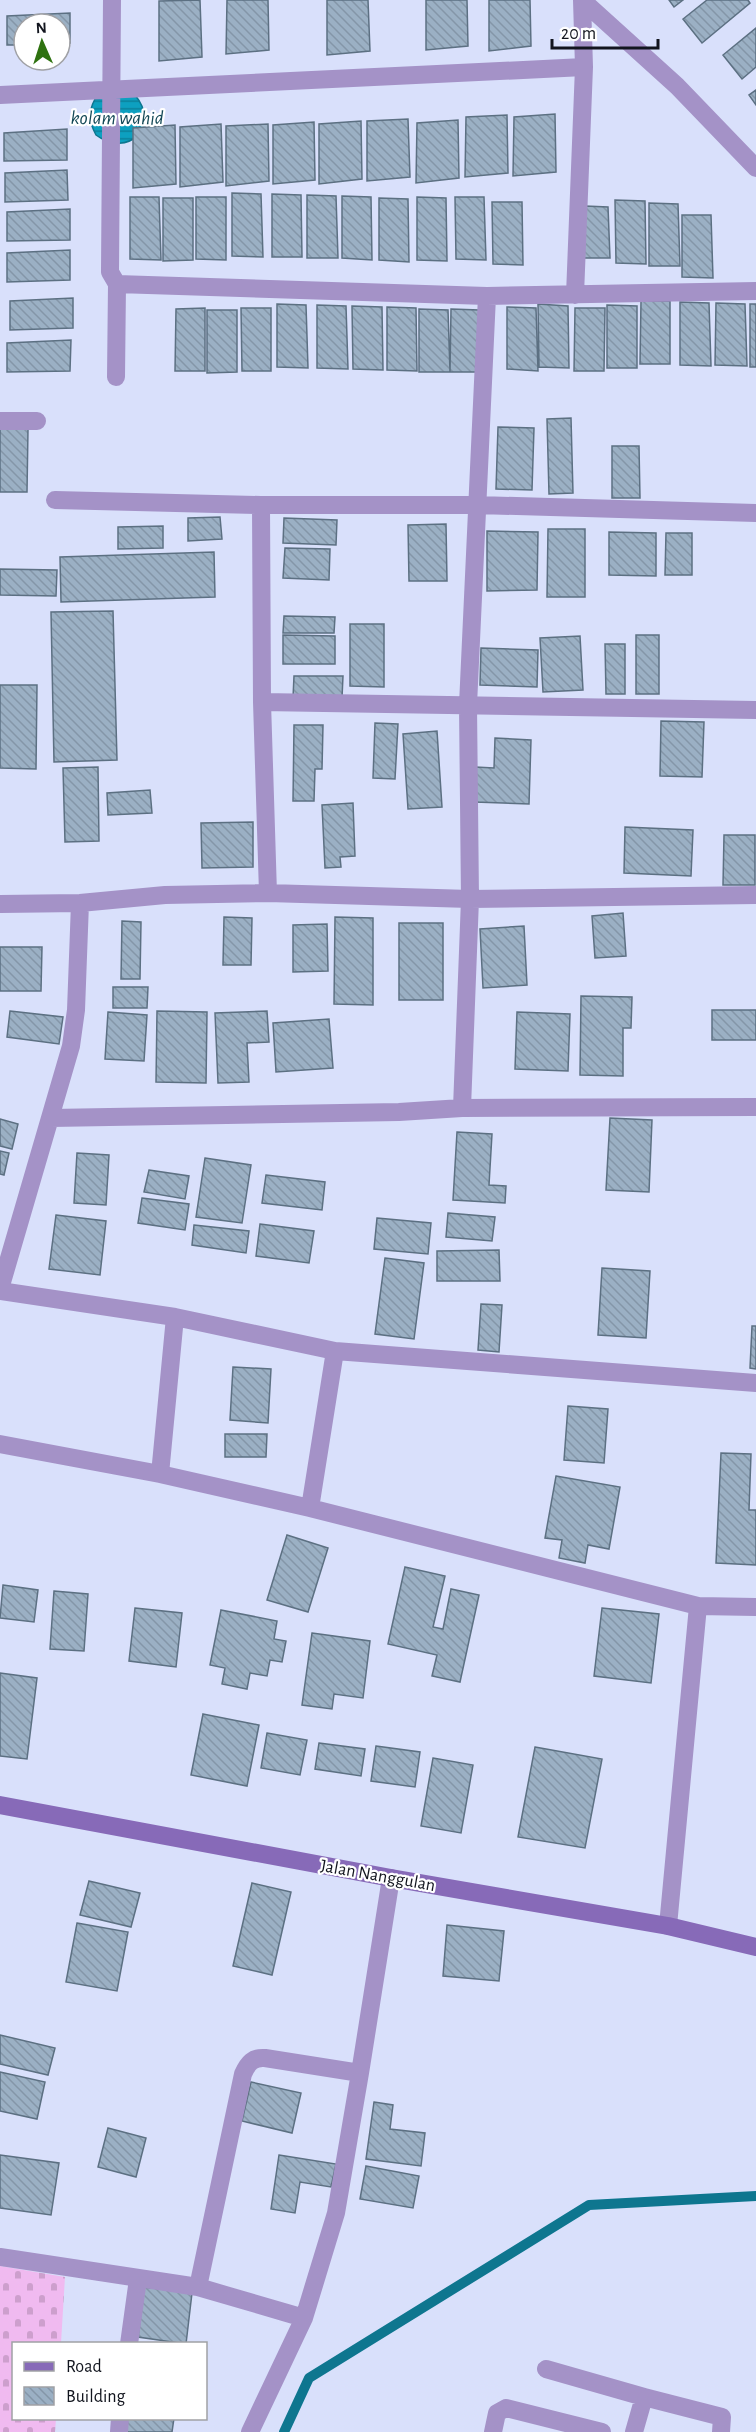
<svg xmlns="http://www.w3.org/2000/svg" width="756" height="2432" font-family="'Alegreya Sans',sans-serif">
<defs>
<pattern id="cemetery-stones" width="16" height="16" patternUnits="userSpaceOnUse" patternTransform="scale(1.5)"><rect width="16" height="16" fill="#f0baf0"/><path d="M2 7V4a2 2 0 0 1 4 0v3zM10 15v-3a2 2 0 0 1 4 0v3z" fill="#cd9fcd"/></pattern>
<pattern id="water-rules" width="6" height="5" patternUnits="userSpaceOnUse" patternTransform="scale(1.5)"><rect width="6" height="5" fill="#0da0c0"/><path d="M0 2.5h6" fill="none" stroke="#0b819b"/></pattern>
<pattern id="building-back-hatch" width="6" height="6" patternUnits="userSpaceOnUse" patternTransform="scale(1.5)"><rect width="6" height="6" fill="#9bb0c4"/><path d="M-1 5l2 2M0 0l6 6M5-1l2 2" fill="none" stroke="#8496a8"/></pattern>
</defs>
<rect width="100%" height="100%" fill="#d9e0fb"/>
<path fill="url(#cemetery-stones)" d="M0 2266 65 2277 61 2343 14 2344V2418L56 2419 55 2432H0Z"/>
<path fill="url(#water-rules)" stroke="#0e768f" stroke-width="1.5" d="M135 95C161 126 128 159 96 135 89 122 88 112 95 99Z"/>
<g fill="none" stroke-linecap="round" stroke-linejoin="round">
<path stroke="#0e768f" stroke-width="10" d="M284 2432 309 2378 589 2205 756 2196"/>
</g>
<path fill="url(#building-back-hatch)" stroke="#5c7082" stroke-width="1.5" d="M200 0 202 57 159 61V1Z
M227 0H268L269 50 226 54Z
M327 0H368L370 51 327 55Z
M426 0H467L468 46 426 50Z
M489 0H530L531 46 489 51Z
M669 0H683L674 7Z
M707 0H748L750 3 702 43 683 19Z
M70 13V43L60 44V24H24V45H7V16Z
M756 28V67L742 79 723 55Z
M756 90V105L749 95Z
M555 114 556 172 513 176 514 117Z
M507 115 508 173 465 177 466 117Z
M408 119 410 177 367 181V121Z
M458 120 459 178 416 183 417 123Z
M361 121 362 179 319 184V124Z
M314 122 315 180 273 184V125Z
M221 124 223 182 180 187V127Z
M268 124 269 181 226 186V126Z
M175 125 176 184 133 188V128Z
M67 129V160L4 161V133Z
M67 170 68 200 5 202V173Z
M232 193 261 194 263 257 232 256Z
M272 194 301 195 302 257H272Z
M307 195 336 196 338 258H307Z
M342 196 371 197 372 260 342 258Z
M130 197H159L161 260 130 259Z
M196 197H226V260L196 259Z
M417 197 446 198 447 261 417 260Z
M455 197H484L486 260 456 259Z
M163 198H193V260L163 261Z
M379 198 408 199 409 262 379 260Z
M615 200 645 201 646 264 616 263Z
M492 202H522L523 265 493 264Z
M649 203 678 204 680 266H649Z
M585 206 608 207 610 258H584Z
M70 209V240L7 241V212Z
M682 215H711L713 278 682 277Z
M70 250V280L7 282V253Z
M73 298V328L10 330V301Z
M641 301H670V364H640Z
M680 302 709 303 711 366 680 365Z
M716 303 745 304 747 366 715 365Z
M277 304 306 305 308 368 277 367Z
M538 304 568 306 569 368 539 367Z
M750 304H756V367H750Z
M317 305 346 306 348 369 317 368Z
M607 305 637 306V368H607Z
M352 306 382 307 383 370 353 369Z
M387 307 416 308 417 371 387 370Z
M507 307 536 308 538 371 507 369Z
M205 308V371H175L176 309Z
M241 308H271V371H242Z
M575 308H605L604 371H574Z
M419 309 448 310 450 372H419Z
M451 309 479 310 481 372H450Z
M207 310H237V372L207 373Z
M71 340 70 371 7 372V343Z
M571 418 573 493 549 494 547 419Z
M498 427 534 428 532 490 496 489Z
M0 429H28L27 492H0Z
M612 446H639L640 498H612Z
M220 517 222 539 188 541V518Z
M284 518 337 520 336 545 283 543Z
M446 524 447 581H409L408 525Z
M163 526V548L118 549V527Z
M548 529H585V597H547Z
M487 531 538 532 537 590 487 591Z
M609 532 656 533V576L609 575Z
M666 533H692V575H665Z
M285 548 330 549 329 580 283 578Z
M214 552 215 597 61 602 60 557Z
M0 569 57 570 56 596 0 595Z
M113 611 117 760 54 762 51 612Z
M284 616 335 617 334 633H283Z
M350 624H384V687L350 686Z
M283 635 335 636V664H283Z
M636 635H659V694H636Z
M580 636 583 690 543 692 540 638Z
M605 644H625V694H606Z
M481 648 538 650 537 687 480 685Z
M294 676H343L342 698H293Z
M0 685H37L36 769 0 768Z
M661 721 704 722 702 777 660 776Z
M375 723 398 724 395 779 373 778Z
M294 725H323L322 769H315L314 801H293Z
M437 731 442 807 408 809 403 734Z
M495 738 531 740 529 804 475 802 476 767 494 768Z
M98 767 99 841 65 842 63 768Z
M150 790 152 813 108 815 107 793Z
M353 803 355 856 340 857 341 867 325 868 322 805Z
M253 822V867L202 868 201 823Z
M625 827 693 830 691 876 624 873Z
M724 835H755V885H723Z
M623 913 626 956 595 958 592 916Z
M224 917 252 918 251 965H223Z
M335 917 373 918V1005L334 1004Z
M122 921 141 922 140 979H121Z
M399 923H443V1000H399Z
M327 924 328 971 293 972V925Z
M524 926 527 985 483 988 480 929Z
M0 947H42L41 991H0Z
M113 987H148L147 1008H113Z
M581 996 632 997 631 1028H623V1076L580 1075Z
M712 1010H756V1040H712Z
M10 1011 63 1017 59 1044 7 1037Z
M157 1011 207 1012 206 1083 156 1082Z
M267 1011 269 1042 247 1043 249 1082 218 1083 215 1013Z
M108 1012 147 1015 144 1061 105 1059Z
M517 1012 570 1014 568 1071 515 1069Z
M329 1019 333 1068 276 1072 273 1023Z
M610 1118 652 1120 649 1192 606 1190Z
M0 1119 18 1124 12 1149 0 1146Z
M457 1132 492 1134 489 1185 506 1186 505 1203 453 1200Z
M0 1151 9 1153 4 1175 0 1174Z
M77 1153 109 1155 106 1205 74 1203Z
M205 1158 251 1165 242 1223 196 1217Z
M149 1170 189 1176 185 1199 144 1192Z
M266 1175 325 1182 322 1210 262 1203Z
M142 1198 189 1204 185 1230 138 1223Z
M448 1213 495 1217 492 1241 446 1237Z
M56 1215 106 1221 100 1275 49 1269Z
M377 1218 431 1223 428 1254 374 1249Z
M260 1224 314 1231 309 1263 256 1256Z
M194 1225 249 1231 246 1253 192 1245Z
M499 1250 500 1281H437V1251Z
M385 1258 424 1263 414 1339 375 1334Z
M602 1268 650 1271 646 1338 598 1335Z
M481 1304 502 1305 499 1352 478 1350Z
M752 1326H756V1369L750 1368Z
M233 1367 271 1369 268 1423 230 1420Z
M568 1406 608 1409 604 1463 564 1460Z
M225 1434H267L266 1457H225Z
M721 1453 751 1454 749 1510H756V1565L716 1563Z
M556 1476 620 1487 609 1549 588 1545 585 1563 559 1558 562 1540 545 1538Z
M287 1535 328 1548 308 1612 267 1600Z
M405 1567 445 1576 433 1627 443 1629 451 1589 479 1595 460 1682 432 1676 437 1655 388 1644Z
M3 1585 38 1590 34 1622 0 1618Z
M54 1591 88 1594 84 1651 50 1649Z
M135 1608 182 1613 176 1667 129 1661Z
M602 1608 659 1614 651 1683 594 1676Z
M221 1610 277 1621 274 1639 286 1641 282 1662 270 1660 267 1676 250 1673 247 1689 222 1684 225 1668 210 1665Z
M312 1633 370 1641 363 1698 334 1694 332 1709 302 1705Z
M0 1673 37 1678 27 1759 0 1756Z
M203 1714 259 1725 247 1786 191 1775Z
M267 1733 307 1740 300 1775 261 1768Z
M319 1743 365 1749 361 1776 315 1769Z
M376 1746 420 1752 415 1787 371 1781Z
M535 1747 602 1759 585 1848 518 1837Z
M433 1758 473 1765 461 1833 421 1826Z
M89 1881 140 1893 131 1927 80 1915Z
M252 1883 291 1892 272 1975 233 1966Z
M77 1923 128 1932 117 1991 66 1982Z
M447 1925 504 1931 499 1981 443 1976Z
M0 2035 55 2048 48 2075 0 2064Z
M0 2072 45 2082 37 2119 0 2111Z
M251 2082 301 2093 292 2133 242 2121Z
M374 2102 393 2105 390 2129 425 2133 421 2166 366 2159Z
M108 2128 146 2138 136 2177 98 2167Z
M0 2155 59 2163 51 2215 0 2208Z
M279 2155 336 2164 331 2187 300 2182 295 2213 271 2209Z
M366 2166 419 2176 413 2208 360 2199Z
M144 2287 192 2293 186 2344 138 2337Z
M126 2418H174L172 2432H124Z"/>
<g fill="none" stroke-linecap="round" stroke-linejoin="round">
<path stroke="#a492c7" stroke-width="18" d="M112 0 110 272 117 284 487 296 756 291
M582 0 677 86 756 168
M0 95 584 67
M575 295 584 67 582 0
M116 377 117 284
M0 421H37
M55 500 261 505H478L756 513
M261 505 262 702 268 893
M262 702 756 710
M0 904 80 903 165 895 268 893 470 899 756 895
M462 1108 470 899 468 705 487 296
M51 1118 399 1112 462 1108 756 1107
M0 1289 71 1046 76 1010 80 903
M0 1291 175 1317 335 1351
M0 1444 160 1474 310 1508 698 1606 756 1607
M160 1474 175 1317
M310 1508 335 1351 756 1383
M668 1926 698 1606
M0 2257 198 2287 243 2074C248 2063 253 2057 265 2058L360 2073 391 1878
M198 2287 304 2318 250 2432
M304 2318 336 2213 360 2073
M129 2344 138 2279
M546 2369 644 2397
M119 2432 120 2418
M493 2432 497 2413 506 2408 602 2432
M634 2432 644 2397 722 2417 721 2432"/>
<path stroke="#876ab8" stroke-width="18" d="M0 1805 391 1878 668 1926 756 1947"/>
</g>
<g text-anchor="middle" stroke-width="4.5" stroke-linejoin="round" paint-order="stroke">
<g font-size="18" fill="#12151e" stroke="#fff">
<text transform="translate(378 1875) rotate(10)" y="6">Jalan Nanggulan</text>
</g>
<g font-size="20" font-style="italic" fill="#134856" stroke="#fff">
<text x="117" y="124">kolam wahid</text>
</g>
</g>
<rect x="12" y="2342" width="195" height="78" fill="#ffffff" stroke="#a0a1a5" stroke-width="1.5"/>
<rect x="24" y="2362" width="30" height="9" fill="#876ab8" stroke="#a0a1a5" stroke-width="1.5"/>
<text x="66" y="2372" font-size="18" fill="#12151e">Road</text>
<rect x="24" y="2387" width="30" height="18" fill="url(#building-back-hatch)" stroke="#a0a1a5" stroke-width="1.5"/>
<text x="66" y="2402" font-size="18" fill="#12151e">Building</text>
<g transform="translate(42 42) rotate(357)"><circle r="28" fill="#ffffff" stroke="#a0a1a5" stroke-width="1.5"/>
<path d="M0-4.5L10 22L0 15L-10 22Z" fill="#2e7210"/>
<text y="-9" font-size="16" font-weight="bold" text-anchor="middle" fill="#12151e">N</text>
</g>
<path d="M552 39v9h106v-9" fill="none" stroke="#12151e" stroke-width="3"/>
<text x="561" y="39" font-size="18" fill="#12151e" stroke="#ffffff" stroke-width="4.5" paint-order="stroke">20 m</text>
</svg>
